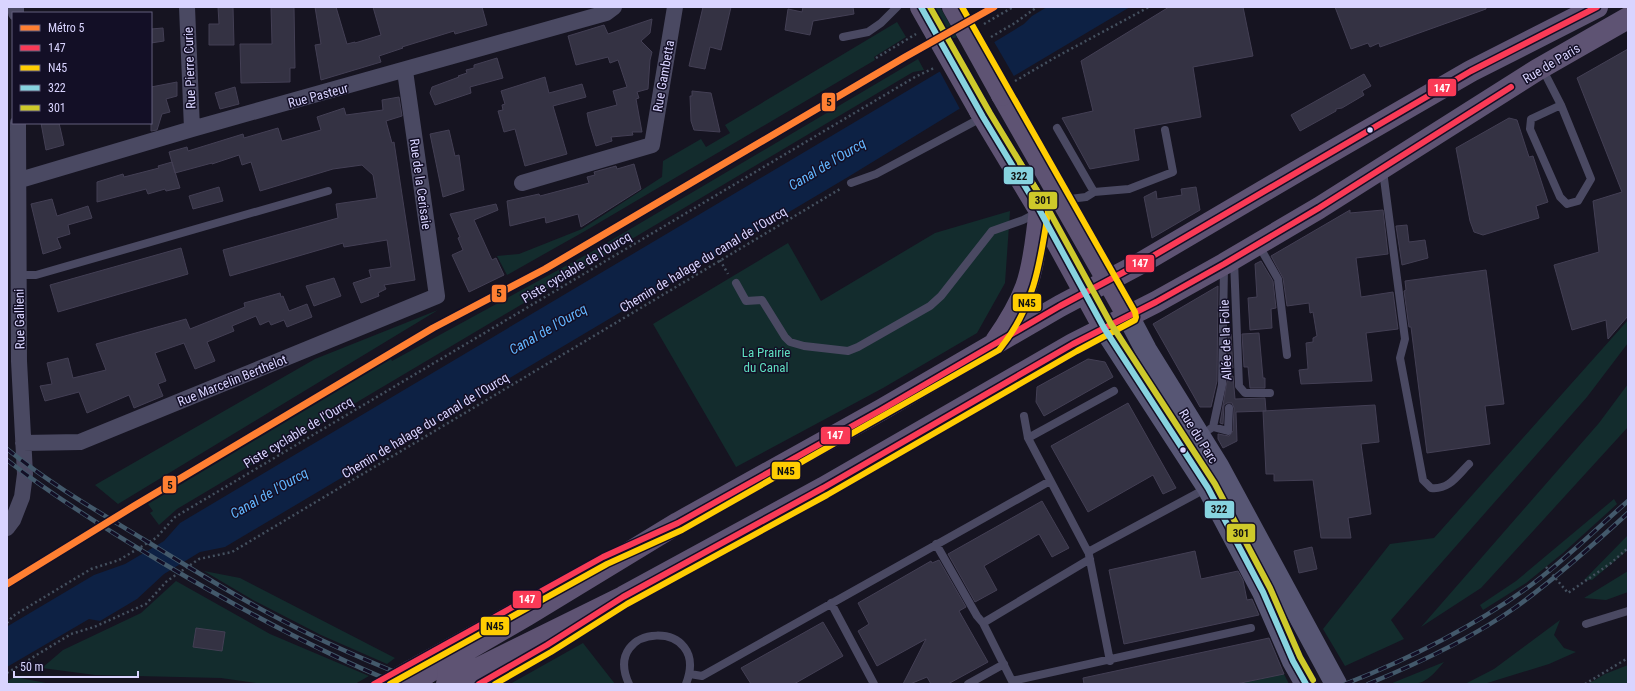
<svg xmlns="http://www.w3.org/2000/svg" width="1635" height="691" font-family="'Roboto Condensed',sans-serif">
<rect width="100%" height="100%" fill="#161421"/>
<path fill="#132c2d" d="M933 7H940L957 37 951 39Z
M897 22 906 37 874 57 875 60 585 231 507 275 497 256 519 254 582 229 662 177 663 161 701 139 706 147 730 133 725 125Z
M918 59 924 70 913 72 177 509 159 525 150 513 153 511 148 504 391 359 392 361 593 251Z
M1010 211 1005 283 977 333 883 388 736 467 653 324 788 243 821 301 935 233Z
M438 310 118 504 95 485 315 359Z
M1628 320V343L1587 397 1391 620 1404 639 1345 666 1323 629 1390 544 1434 538Z
M1628 384V427L1481 588 1421 627 1599 423Z
M1614 499 1617 504 1563 553 1526 583 1483 610 1480 605 1516 581Z
M1628 535V550L1592 580H1584Z
M204 571 240 578 395 658 387 664 321 635 253 600Z
M1628 571V592L1606 600 1584 598Z
M176 581 270 634 369 676 355 684H263L221 678 95 675 42 668 63 650 141 613Z
M1560 620 1554 635 1564 648 1576 652 1549 664 1484 684H1465L1494 669Z
M583 643 615 684H510Z
M1444 662C1423 687 1421 684 1390 684Z
M1628 665V684H1588L1605 674Z
M1284 674 1289 684H1238Z
M15 677 51 684H7V681Z"/>
<path fill="#0d2144" d="M1047 7H1130L982 95 848 177 225 547 200 552 164 574 137 599 100 621 89 619 7 667 8 626 94 575 125 564 159 544 164 541 180 523 939 72 963 61 1024 24 1032 16Z"/>
<path fill="#161421" d="M993 40 1015 78 961 111 939 70 962 59Z"/>
<path fill="#343243" stroke="#433f54" d="M218 7H233L234 45H209V24H219Z
M271 7H294L295 68H290V82L241 83 240 44H272Z
M315 7H336L347 44 355 42V43L381 35 373 7H482L487 25 455 34 454 31 402 47 403 48 379 56 381 62 321 80 315 45 321 44Z
M703 7H731L721 50 710 47 705 69 689 66Z
M803 7H853L854 14 813 21 810 35 785 30 788 9 802 12Z
M1169 7H1243L1253 56 1193 67 1201 117 1134 129 1139 160 1090 169 1062 118 1093 111 1081 61Z
M1335 7H1486V9L1380 47 1379 43 1370 47 1368 43 1351 49Z
M652 19 650 33 641 41 652 52 650 60 648 89 637 92 639 98 636 99 642 132H632L633 135 611 137 612 141 596 146 589 123 587 113 617 105 613 91 627 87 618 60 610 63 608 57 576 65 568 36 604 25 608 34Z
M163 28 164 41 151 43V29Z
M1628 49V316L1608 339 1606 320 1572 330 1554 265 1599 252 1593 201 1622 192 1577 78Z
M497 58 503 78 470 87 471 93 435 105 430 93 432 87 459 77 458 76 467 73 466 70 474 68V65Z
M1364 74 1371 86 1362 91 1364 95 1342 108 1336 109V111L1300 131 1291 115Z
M545 77 549 93 582 84 586 97 553 106 567 154 525 166 515 129 504 132 498 111 503 110 502 105 505 104 501 91Z
M177 82V96L166 99 170 112 162 114 157 130 151 131V87Z
M235 87 239 104 220 109 215 93Z
M692 91 711 93 720 132 694 130 691 121 690 96H692Z
M399 97 402 116 386 121 392 143 394 142 415 280 384 285 386 289 378 293 379 296 361 303 353 283 371 277 369 270 391 267 387 240 344 247 343 243 230 276 223 250 338 218 336 204 377 198 373 175 362 165 333 169 260 191 251 162 242 165 239 155 212 164V163L175 173 169 152 187 147 188 151 243 134 244 138 278 128 282 141 321 130 317 117 344 108 346 115 383 110 382 100Z
M1509 118 1517 120 1529 157 1533 156 1548 202 1536 206 1539 218 1483 235 1474 232 1470 221 1456 148Z
M41 123H59L64 145 46 150Z
M449 130 455 156 459 155 464 190 443 197 430 134Z
M172 162 180 188 166 191 165 189 148 194 146 189 97 202V182L123 174 124 177 159 168 158 166Z
M634 164 641 189 581 227 578 214 546 223 545 217 510 226 507 201 539 194 540 196 589 183 587 177 595 175 594 172 616 166 617 169Z
M219 187 223 201 193 209 189 196Z
M1196 187 1200 210 1152 238 1144 197 1156 191 1157 199 1182 195 1181 189Z
M52 199 57 216 88 206 92 218 68 225 70 234 57 238 61 248 43 254 31 204Z
M496 204 498 210 474 220 492 260 496 258 504 275 469 292 452 255 463 250 458 238 460 237 450 214Z
M1350 210V213L1383 210 1388 254 1356 258 1361 297 1393 292 1398 329 1366 333 1372 381 1301 384 1299 370 1308 369 1306 343 1313 342V338L1317 336 1313 312 1310 313 1309 303 1287 306 1283 278 1271 256Z
M1407 225 1409 242 1425 240 1428 258 1402 265 1396 226Z
M181 248 188 274 58 312 50 285Z
M1261 261 1273 281 1276 308 1271 309 1272 328 1250 330 1248 298 1257 297 1255 264Z
M1486 270 1504 404 1485 406 1490 444 1427 453 1411 327H1409L1404 291 1406 290 1405 281Z
M334 278 341 296 314 306 306 286Z
M1218 286 1217 381 1211 407H1200L1153 324Z
M280 293 281 297 283 296 289 311 307 304 312 317 287 327 284 320 271 325 269 321 260 325 256 316 232 326 234 331 207 342 215 361 195 369 184 343 155 353 166 381 158 384 163 396 134 408 129 395 87 413 79 392 45 401 40 386 52 384 47 363 68 358 73 378 106 370 96 344 186 319 190 329 245 307 244 303Z
M1259 333 1263 378H1265V388H1250L1248 367H1244L1242 334Z
M1228 334H1231L1233 368H1228Z
M1088 359 1105 362 1113 377 1044 416 1036 402 1037 387Z
M1228 375 1233 376 1235 399 1265 398 1266 411 1236 412 1237 441 1223 448 1218 439V434L1229 436 1233 431 1234 408 1232 403H1227L1224 405 1223 424 1220 423Z
M1128 403 1176 488 1163 494 1153 475 1088 512 1051 446Z
M1375 405 1379 442 1361 444 1371 514 1348 518 1351 538H1321L1313 480 1274 481V474H1266L1263 411Z
M1042 501 1069 548 1052 557 1039 534 984 566 997 590 975 602 948 554Z
M1312 547 1317 569 1299 573 1294 551Z
M1195 551 1201 579 1238 571 1243 580 1247 600 1252 599 1259 615 1124 644 1109 570Z
M939 560 966 607 959 611 988 662 948 684H931L927 677 910 684H903L926 639 877 666 858 631 869 624 858 603 931 561 932 563Z
M823 622 843 656 794 684H751L741 668Z
M196 628 225 632 222 651 193 647Z
M1269 638 1284 674 1236 684H1084L1083 678Z"/>
<g fill="none" stroke-linecap="round" stroke-linejoin="round">
<path stroke="#44505f" stroke-width="2.5" stroke-dasharray="2 3" stroke-linecap="butt" d="M984 24 1013 7
M991 37 1015 23 1037 7
M876 58 916 34
M1015 81 1056 57 1149 7
M720 260 728 274
M1546 567 1568 593 1611 563 1628 548
M7 623 13 616 91 569 119 560 156 538 175 517 915 77 934 68
M7 673 71 634 94 627 146 604 167 581 199 559 232 552 840 189
M1585 684 1628 658"/>
<path stroke="#4a4962" stroke-width="8" d="M843 37 868 32 881 23 897 7
M1542 68 1561 105 1591 179 1578 201 1567 204 1560 197 1530 129 1531 119 1561 105
M1057 128 1094 192
M1383 171 1405 339 1400 358 1423 480 1431 488C1449 490 1457 476 1469 464
M851 183 876 174 983 117
M1258 244 1278 279 1287 355
M1234 261 1239 386 1245 393H1270
M18 275H36L328 191
M736 283 746 301 762 300 785 337 790 342 804 346 848 351 858 347 930 306 941 296 992 231 1023 220 1062 200 1086 197 1094 192 1129 189 1173 172 1165 130
M1024 416 1028 438 1088 552 1207 488
M1213 427 1222 385 1224 267
M1210 429 1213 427 1228 431 1229 408
M1028 438 1114 391
M936 544 977 616 983 623 1090 559
M1089 555 1110 661
M831 603 874 684
M983 623 1012 681 1251 628
M1586 624 1628 611
M407 665 594 562
M690 674 702 676 1050 481
M479 684 534 653
M629 684C600 622 712 617 686 684
M968 684 1004 664"/>
<path stroke="#4a4962" stroke-width="16" d="M16 7V13
M187 7 192 129
M20 180 192 129 606 13 614 7
M522 183 652 145 675 7
M23 443 80 442 437 296 405 71
M7 528 13 520 22 497 25 474 19 361 18 123"/>
<path stroke="#575674" stroke-width="22" d="M1128 316 1146 350 1218 466 1336 684
M1104 328 1208 488 1263 592 1293 661 1306 684"/>
<path stroke="#5e5373" stroke-width="22" d="M953 7 967 32
M1002 95 1128 316
M980 111 1040 211 1104 328
M996 341C1008 324 1019 306 1026 287 1035 263 1036 236 1040 211
M427 673 527 615 678 523 881 410 1060 306 1141 263 1296 172 1471 71 1597 7
M447 684 623 597 823 488 1073 344 1156 302 1224 264 1319 208 1537 70 1628 18"/>
<defs>
<path id="rail" d="M7 449C49 483 97 511 143 539 198 573 253 607 311 635 348 653 387 669 425 684
M7 460C57 499 112 533 166 565 242 610 317 651 398 684
M1345 684C1409 659 1471 628 1527 588 1563 562 1595 530 1628 501
M1368 684C1419 663 1471 639 1516 607 1556 578 1592 546 1628 513"/>
</defs>
<use href="#rail" stroke="#43596b" stroke-width="4.5"/>
<use href="#rail" stroke="#130f26" stroke-width="3" stroke-dasharray="9" stroke-linecap="butt"/>
<path stroke="#4a4962" stroke-width="8" d="M374 684 407 665"/>
<path stroke="#5e5373" stroke-width="22" d="M921 7 980 111
M967 32 1002 95
M406 684 427 673"/>
<defs>
<path id="bus-1" d="M374 684 603 557 678 523 881 410 1060 306 1141 263 1471 71 1597 7
M479 684 547 645 623 597 823 488 1073 344 1156 302 1224 264 1319 208 1511 87"/>
<path id="bus-2" d="M390 684 607 564 682 530 999 350C1034 307 1040 265 1048 212L1047 207 1020 163
M495 684 551 652 627 604 827 495 1077 351 1135 320 1136 317 1135 312 962 7"/>
<path id="bus-3" d="M921 7 983 117 1040 211 1104 328 1208 488 1263 592 1293 661 1306 684"/>
<path id="bus-4" d="M930 7 990 113 1047 207 1111 324 1215 484 1270 588 1300 657 1313 680"/>
</defs>
<use href="#bus-1" stroke="#130f26" stroke-width="9"/>
<use href="#bus-2" stroke="#130f26" stroke-width="9"/>
<use href="#bus-3" stroke="#130f26" stroke-width="9"/>
<use href="#bus-4" stroke="#130f26" stroke-width="9"/>
<use href="#bus-1" stroke="#fa3a56" stroke-width="6"/>
<use href="#bus-2" stroke="#ffcd02" stroke-width="6"/>
<use href="#bus-3" stroke="#87d3df" stroke-width="6"/>
<use href="#bus-4" stroke="#cec92a" stroke-width="6"/>
<defs>
<path id="metro-1" d="M7 584 134 506 433 328 545 269 905 57 994 7"/>
</defs>
<use href="#metro-1" stroke="#130f26" stroke-width="10"/>
<use href="#metro-1" stroke="#ff7f32" stroke-width="7"/>
</g>
<g fill="#d9d4ff" stroke="#130f26" stroke-width="1.5">
<circle cx="1370" cy="130" r="3.5"/>
<circle cx="1183" cy="450" r="3.5"/>
</g>
<g text-anchor="middle" stroke-width="3" stroke-linejoin="round" paint-order="stroke">
<g font-size="13" fill="#d9d4ff" stroke="#130f26">
<text transform="translate(1551 63) rotate(-31)" y="5">Rue de Paris</text>
<text transform="translate(189 68) rotate(-92)" y="5">Rue Pierre Curie</text>
<text transform="translate(663 76) rotate(-80)" y="5">Rue Gambetta</text>
<text transform="translate(318 95) rotate(-15)" y="5">Rue Pasteur</text>
<text transform="translate(421 184) rotate(82)" y="5">Rue de la Cerisaie</text>
<text transform="translate(703 259) rotate(-31)" y="5">Chemin de halage du canal de l'Ourcq</text>
<text transform="translate(576 267) rotate(-31)" y="5">Piste cyclable de l'Ourcq</text>
<text transform="translate(19 319) rotate(-91)" y="5">Rue Gallieni</text>
<text transform="translate(1225 340) rotate(-92)" y="5">Allée de la Folie</text>
<text transform="translate(232 380) rotate(-22)" y="5">Rue Marcelin Berthelot</text>
<text transform="translate(425 425) rotate(-31)" y="5">Chemin de halage du canal de l'Ourcq</text>
<text transform="translate(298 432) rotate(-31)" y="5">Piste cyclable de l'Ourcq</text>
<text transform="translate(1199 436) rotate(58)" y="5">Rue du Parc</text>
</g>
<g font-size="13" fill="#5fe0c0" stroke="#130f26">
<text x="766" y="357">La Prairie<tspan x="766" dy="15">du Canal</tspan></text>
</g>
<g font-size="14" font-style="italic" fill="#62b6ff" stroke="#130f26">
<text transform="translate(827 164) rotate(-31)" y="5">Canal de l'Ourcq</text>
<text transform="translate(548 329) rotate(-30)" y="5">Canal de l'Ourcq</text>
<text transform="translate(269 493) rotate(-30)" y="5">Canal de l'Ourcq</text>
</g>
</g>
<g stroke="#130f26" stroke-width="1.5">
<rect x="1427" y="78" width="30" height="19" rx="4" fill="#fa3a56"/>
<rect x="821" y="92" width="15" height="20" rx="4" fill="#ff7f32"/>
<rect x="1003" y="166" width="31" height="19" rx="4" fill="#87d3df"/>
<rect x="1028" y="191" width="30" height="19" rx="4" fill="#cec92a"/>
<rect x="1125" y="254" width="30" height="19" rx="4" fill="#fa3a56"/>
<rect x="491" y="284" width="16" height="19" rx="4" fill="#ff7f32"/>
<rect x="1012" y="293" width="30" height="19" rx="4" fill="#ffcd02"/>
<rect x="820" y="426" width="31" height="19" rx="4" fill="#fa3a56"/>
<rect x="771" y="461" width="30" height="19" rx="4" fill="#ffcd02"/>
<rect x="162" y="475" width="15" height="19" rx="4" fill="#ff7f32"/>
<rect x="1204" y="500" width="31" height="19" rx="4" fill="#87d3df"/>
<rect x="1226" y="523" width="30" height="20" rx="4" fill="#cec92a"/>
<rect x="512" y="590" width="30" height="19" rx="4" fill="#fa3a56"/>
<rect x="480" y="616" width="30" height="20" rx="4" fill="#ffcd02"/>
</g>
<g font-size="11" text-anchor="middle" font-weight="bold" fill="#fff">
<text x="1442" y="92">147</text>
<text x="1140" y="267">147</text>
<text x="835" y="439">147</text>
<text x="527" y="603">147</text>
</g>
<g font-size="11" text-anchor="middle" font-weight="bold" fill="#111">
<text x="829" y="106">5</text>
<text x="1019" y="180">322</text>
<text x="1043" y="204">301</text>
<text x="499" y="297">5</text>
<text x="1027" y="307">N45</text>
<text x="786" y="475">N45</text>
<text x="170" y="489">5</text>
<text x="1219" y="513">322</text>
<text x="1241" y="537">301</text>
<text x="495" y="630">N45</text>
</g>
<rect width="1635" height="691" fill="none" stroke="#d9d4ff" stroke-width="16"/>
<rect x="12" y="12" width="140" height="112" fill="#130f26" stroke="#625e7d"/>
<rect x="20" y="25" width="20" height="6" fill="#ff7f32" stroke="#625e7d"/>
<text x="48" y="32" font-size="12" fill="#d9d4ff">Métro 5</text>
<rect x="20" y="45" width="20" height="6" fill="#fa3a56" stroke="#625e7d"/>
<text x="48" y="52" font-size="12" fill="#d9d4ff">147</text>
<rect x="20" y="65" width="20" height="6" fill="#ffcd02" stroke="#625e7d"/>
<text x="48" y="72" font-size="12" fill="#d9d4ff">N45</text>
<rect x="20" y="85" width="20" height="6" fill="#87d3df" stroke="#625e7d"/>
<text x="48" y="92" font-size="12" fill="#d9d4ff">322</text>
<rect x="20" y="105" width="20" height="6" fill="#cec92a" stroke="#625e7d"/>
<text x="48" y="112" font-size="12" fill="#d9d4ff">301</text>
<path d="M14 671v6h124v-6" fill="none" stroke="#d9d4ff" stroke-width="2"/>
<text x="20" y="671" font-size="12" fill="#d9d4ff" stroke="#130f26" stroke-width="3" paint-order="stroke">50 m</text>
</svg>
